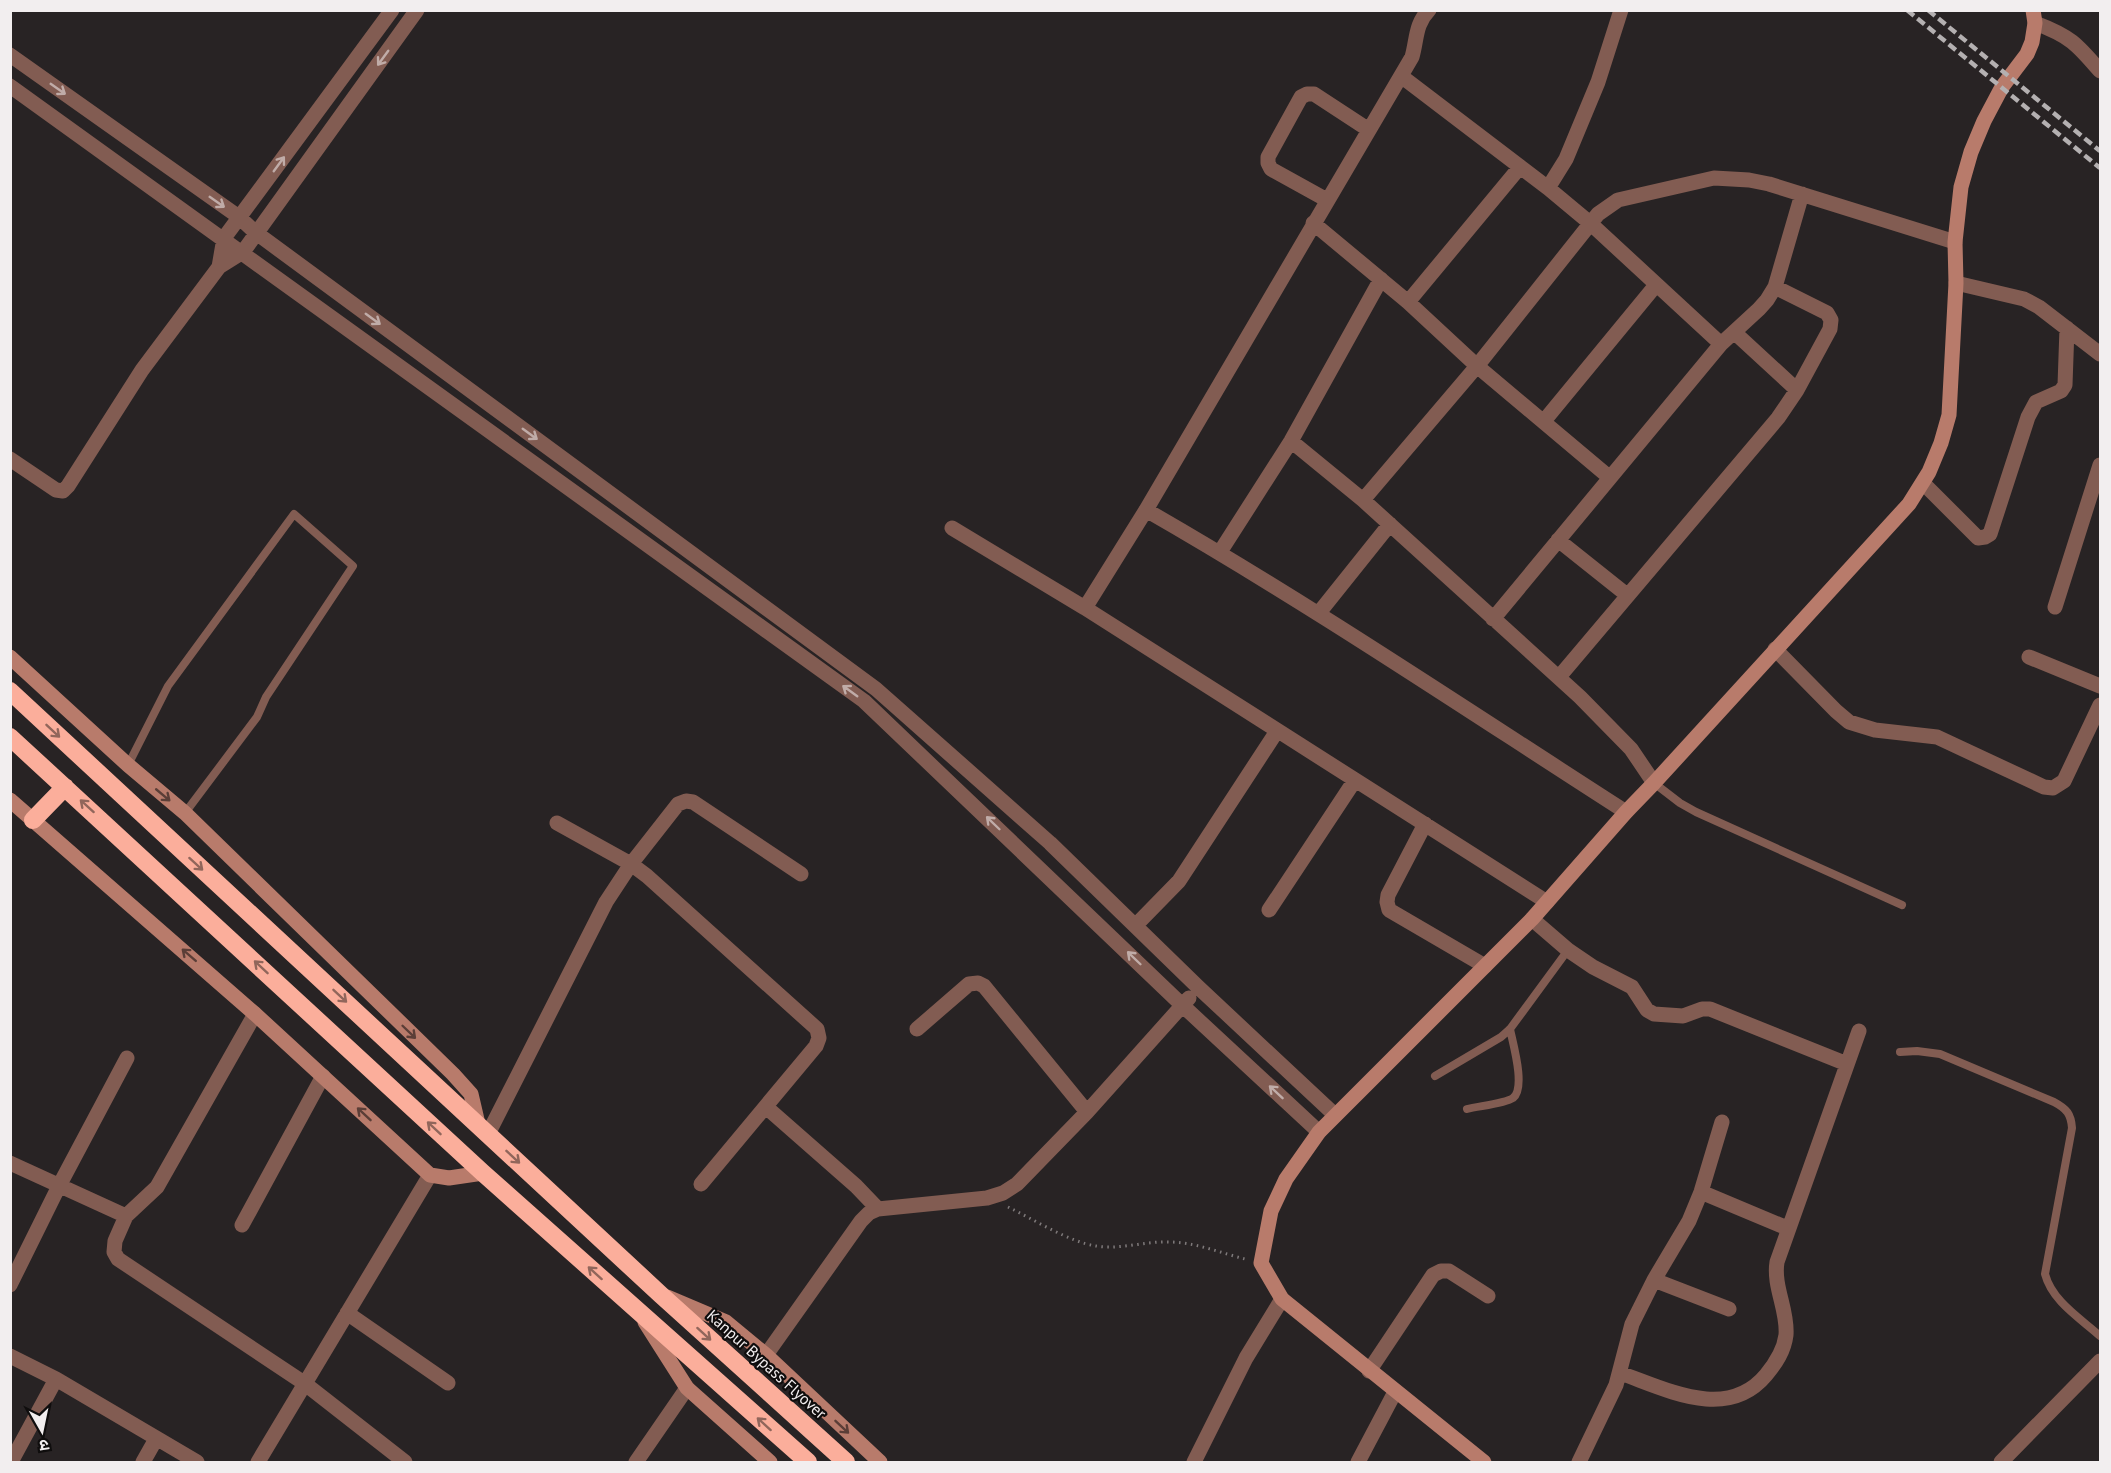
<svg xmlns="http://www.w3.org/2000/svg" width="2111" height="1473" font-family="'PT Sans','Noto Sans Devanagari',sans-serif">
<rect width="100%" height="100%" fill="#282324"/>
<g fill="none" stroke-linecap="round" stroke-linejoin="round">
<path stroke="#7f7a7b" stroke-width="3" stroke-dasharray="1.5 4.5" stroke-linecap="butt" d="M1008 1207C1033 1219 1069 1242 1096 1246 1120 1250 1145 1241 1169 1242 1194 1242 1221 1253 1245 1259"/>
<path stroke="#825c52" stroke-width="8" d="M128 765 168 686 294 514 353 566 266 697 257 717 185 813
M1654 783 1680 803 1696 812 1902 905
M1900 1052 1917 1051 1940 1054 2054 1102C2067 1109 2071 1114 2072 1128L2045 1274C2052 1301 2080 1318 2100 1336
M1435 1076 1501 1037 1510 1029 1568 950
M1467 1109C1478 1106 1504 1104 1513 1098 1526 1088 1513 1044 1510 1029"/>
<path stroke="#825c52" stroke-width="15" d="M2035 23C2070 36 2077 44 2100 71
M10 55 239 217 255 232 876 689 1050 843 1198 987 1335 1115
M1401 76 1548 188 1590 223 1721 344
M10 86 864 701 1182 1005 1319 1132
M1548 188 1566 159 1598 82 1621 10
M1327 200 1271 169 1268 163V157L1301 97 1307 94H1314L1369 130
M1313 223 1408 302 1477 366 1609 477
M219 267 224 238 392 10
M1956 283 2024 299 2039 307 2100 354
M1408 302 1520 167
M1734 332 1797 390
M1544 421 1656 285
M1291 441 1363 500 1580 697 1631 749 1654 783
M10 459 56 490 63 491 68 486 142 370 219 267 243 252 417 10
M1923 483 1978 538 1985 537 1990 534 2028 417 2036 402 2061 391 2065 385 2067 328
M1363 500 1477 366 1598 214 1618 200 1714 178 1749 180 1769 184 1955 242
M1146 510C1310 604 1467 710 1626 812
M952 528 1085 608 1547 902
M1558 540 1627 595
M1220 552 1291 441 1381 279
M2055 607 2100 465
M1085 608 1146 510 1412 57C1417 40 1415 24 1429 10
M1318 614 1390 524
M1493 619 1721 344 1759 309 1767 300 1775 287 1802 194
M1775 649 1836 711 1849 722 1875 730 1937 737 2044 787 2053 788 2064 781 2100 705
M2029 657 2100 686
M1559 677 1778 418 1797 390 1830 329 1831 320 1827 313 1775 287
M557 823 631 864 647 876 817 1029 819 1038 816 1046 701 1184
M1425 824 1388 895 1387 902 1389 910 1485 966
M1269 910 1355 780
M1532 919 1568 950 1593 967 1632 987 1647 1010 1654 1014 1683 1016 1702 1009H1710L1847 1064
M1135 926 1179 881 1277 731
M255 1014 157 1187 126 1216 115 1241 114 1252 118 1259 304 1383 405 1462
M917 1029 969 984 978 983 984 986 1087 1112
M766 1107 856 1186 878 1209
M488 1134 606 902 631 864 678 804 686 801 693 802 801 874
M10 1163 126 1216
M1701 1192 1787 1228
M242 1225 323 1076
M1654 1280 1729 1309
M10 1285 59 1186 127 1058
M347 1313 448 1383
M766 1355 861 1221 869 1213 878 1209 987 1198 1003 1193 1017 1184 1087 1112 1189 998
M10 1356 56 1379 197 1462
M1369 1371 1433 1275 1441 1271H1449L1488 1296
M1620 1373C1666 1389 1727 1422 1766 1375 1776 1363 1784 1351 1786 1335 1788 1310 1773 1287 1777 1262L1859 1031
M11 1462 56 1379
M143 1462 156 1439
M258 1462 430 1175
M636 1462 687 1388
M1194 1462 1246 1358 1282 1299
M1358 1462 1395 1392
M1579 1462 1616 1385 1632 1324 1654 1280 1689 1221 1701 1192 1722 1122
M2001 1462 2100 1361"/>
<path stroke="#b87b6b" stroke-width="15" d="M10 657 128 765 185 813 453 1074 471 1094 478 1124
M10 800 255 1014 430 1175 449 1178 483 1173
M667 1297 726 1322 766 1355 880 1462
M645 1322 687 1388 770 1462
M1484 1462 1282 1299 1261 1263 1271 1211 1286 1179 1319 1132 1532 919 1626 812 1654 783 1909 504 1929 472 1941 443 1949 415 1956 283 1955 242 1961 187 1971 152 1984 121 2002 87 2027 54 2032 42 2035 23 2033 10"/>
<path stroke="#fbae9b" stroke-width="18" d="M10 691 661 1295 846 1462
M10 737 483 1173 808 1462
M33 820 65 787"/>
<path stroke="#b4b0b1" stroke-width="4.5" stroke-dasharray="9 4.5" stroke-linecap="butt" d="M1907 10 2100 168
M1928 10 2100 151"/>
</g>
<defs><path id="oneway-shaft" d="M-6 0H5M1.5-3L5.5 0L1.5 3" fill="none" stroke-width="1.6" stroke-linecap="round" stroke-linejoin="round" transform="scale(1.5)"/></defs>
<g stroke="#c0aca8">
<use href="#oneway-shaft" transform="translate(383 58) rotate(126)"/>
<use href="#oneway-shaft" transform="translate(58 89) rotate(35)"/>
<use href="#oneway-shaft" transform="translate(279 164) rotate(-54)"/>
<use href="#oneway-shaft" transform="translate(217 202) rotate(35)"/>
<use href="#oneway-shaft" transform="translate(373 319) rotate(36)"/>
<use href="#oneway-shaft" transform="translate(530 434) rotate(36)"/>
<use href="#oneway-shaft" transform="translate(850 691) rotate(-144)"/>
<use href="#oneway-shaft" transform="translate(993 823) rotate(-136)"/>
<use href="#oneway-shaft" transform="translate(1134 958) rotate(-136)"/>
<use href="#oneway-shaft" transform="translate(1276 1092) rotate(-137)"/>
</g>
<g stroke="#91665b">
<use href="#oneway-shaft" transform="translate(53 731) rotate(43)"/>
<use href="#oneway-shaft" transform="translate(87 806) rotate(-138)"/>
<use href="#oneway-shaft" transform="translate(196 864) rotate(42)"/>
<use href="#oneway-shaft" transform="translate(261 967) rotate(-137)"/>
<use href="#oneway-shaft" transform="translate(340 996) rotate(43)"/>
<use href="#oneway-shaft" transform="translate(434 1128) rotate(-137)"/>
<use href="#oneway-shaft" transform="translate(513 1157) rotate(43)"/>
<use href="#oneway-shaft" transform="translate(595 1273) rotate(-138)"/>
<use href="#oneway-shaft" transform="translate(704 1334) rotate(42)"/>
<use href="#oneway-shaft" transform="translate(764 1424) rotate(-138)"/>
</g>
<g stroke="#5b3e37">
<use href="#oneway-shaft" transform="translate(163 795) rotate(40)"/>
<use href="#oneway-shaft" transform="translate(189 955) rotate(-139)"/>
<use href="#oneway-shaft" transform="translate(409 1032) rotate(44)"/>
<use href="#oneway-shaft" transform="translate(364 1114) rotate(-137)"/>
<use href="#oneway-shaft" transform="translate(842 1427) rotate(43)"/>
</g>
<g text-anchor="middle" stroke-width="4.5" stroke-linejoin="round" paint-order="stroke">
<g font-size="16" fill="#f2eeef" stroke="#0f0d0d">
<text transform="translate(767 1364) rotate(42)" y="6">Kanpur Bypass Flyover</text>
</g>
</g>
<rect width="2111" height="1473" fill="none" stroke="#f2eeef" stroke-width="24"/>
<g transform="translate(42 1431) rotate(171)" stroke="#0f0d0d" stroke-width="4.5" paint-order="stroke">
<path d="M0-4.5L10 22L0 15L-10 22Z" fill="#f2eeef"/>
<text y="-9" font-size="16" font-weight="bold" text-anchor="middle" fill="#f2eeef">उ</text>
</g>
</svg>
